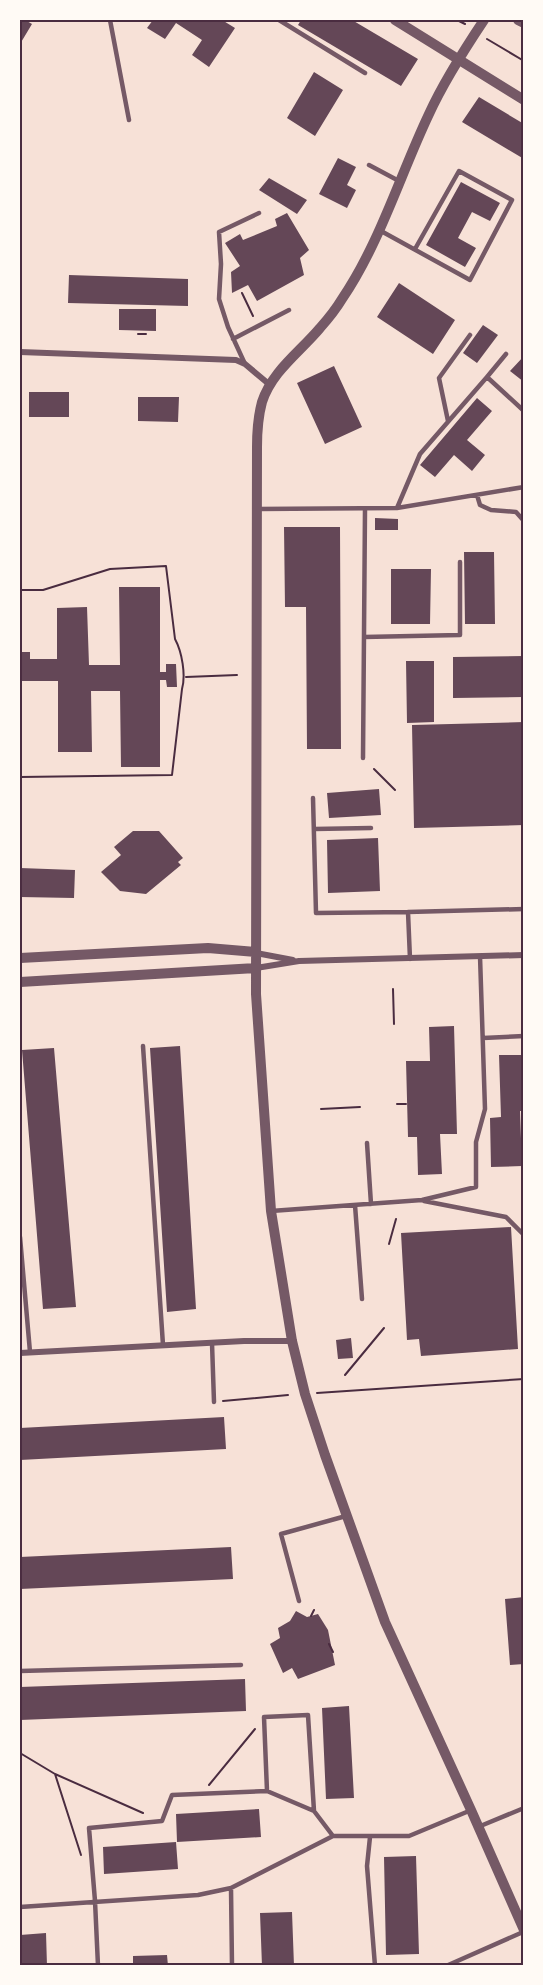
<svg xmlns="http://www.w3.org/2000/svg" width="543" height="1985" font-family="'Source Sans 3',sans-serif">
<rect width="100%" height="100%" fill="#f7e1d7"/>
<path fill="#644757" d="M20 20H25L32 24 20 44Z
M153 20H222L235 28 209 67 192 55 202 40 176 23 165 39 147 28Z
M301 20H352L418 59 401 86 298 25Z
M314 72 343 90 315 136 287 118Z
M479 97 524 124V159L462 122Z
M338 158 356 167 347 185 356 190 347 208 319 194Z
M269 178 307 200 297 214 259 190Z
M461 182 500 203 490 221 472 212 458 238 476 248 465 267 426 245Z
M287 213 309 250 300 258 304 275 257 301 248 285 232 293 231 272 240 266 225 243 240 234 243 240 277 226 275 219Z
M69 275 188 279V306L68 303Z
M399 283 455 320 433 354 377 317Z
M119 309H156V331L119 330Z
M483 325 498 335 477 363 463 353Z
M524 356V382L510 371Z
M334 366 362 427 325 444 297 383Z
M29 392H69V417H29Z
M138 397H179L178 422 138 421Z
M477 398 492 411 467 440 485 455 472 471 454 455 435 477 420 465Z
M375 518 398 519V530H375Z
M284 527H340L341 749H307L306 607H285Z
M464 552H494L495 624H465Z
M391 569H431L430 624H391Z
M119 587H160V672H166V664H176L177 687H167L166 680H160V767H121L120 691H91L92 752H58V681H20V652H30V659H57V608L87 607 89 665H120Z
M524 656V697L453 698V657Z
M406 661H434V722L407 723Z
M524 722V825L414 828 412 725Z
M379 789 381 815 329 818 327 793Z
M133 831H159L183 858 178 862 181 865 146 894 120 891 101 872 121 855 114 847Z
M378 838 380 891 328 893 327 840Z
M20 868 75 870 74 898 20 897Z
M454 1026 457 1134H440L442 1174 418 1175 417 1137H408L406 1061H430L429 1027Z
M180 1046 196 1309 167 1312 150 1048Z
M54 1048 76 1307 43 1309 22 1050Z
M499 1055H524V1111H520L522 1166 491 1167 490 1118 501 1117Z
M511 1227 518 1349 421 1356 419 1339 407 1340 401 1233Z
M351 1338 353 1358 338 1359 336 1340Z
M224 1417 226 1449 20 1460V1428Z
M231 1547 233 1579 20 1589V1557Z
M524 1597V1664L510 1665 505 1599Z
M296 1611 307 1617 318 1614 328 1630 335 1665 298 1679 292 1668 283 1673 270 1644 280 1638 278 1628 290 1621Z
M245 1679 246 1711 20 1720V1687Z
M349 1706 354 1798 326 1799 322 1708Z
M259 1809 261 1837 177 1842 176 1814Z
M176 1842 178 1869 104 1874 103 1847Z
M416 1856 419 1954 386 1955 384 1857Z
M292 1912 294 1966H262L260 1913Z
M46 1933 47 1966H20V1935Z
M167 1955 168 1966H133V1956Z"/>
<g fill="none" stroke-linecap="round" stroke-linejoin="round">
<path stroke="#4a2c40" stroke-width="2" d="M457 20 465 24
M487 39 524 61
M242 293 253 316
M138 334H146
M20 590H43L110 569 166 566 175 639C182 652 186 675 182 689L172 775 20 777
M186 677 237 675
M374 769 395 790
M393 989 394 1024
M397 1104H406
M321 1109 360 1107
M389 1244 396 1219
M345 1375 384 1328
M317 1393 524 1379
M223 1401 288 1395
M311 1616 314 1610
M329 1644 333 1652
M20 1753 55 1774 81 1855
M55 1774 143 1813
M209 1785 255 1729"/>
<path stroke="#755966" stroke-width="4.5" d="M110 20 129 120
M279 20 365 73
M369 165 399 181
M381 231 470 280 512 200 459 171 415 249
M233 339 289 310
M245 364 228 327 219 299 221 264 219 232 259 213
M487 377 506 354
M448 421 439 378 470 335
M477 495 480 505 491 510 516 512 524 521
M397 508 420 454 487 377 524 411
M258 509 397 508 524 487
M364 637 460 635V562
M363 758 365 509
M313 798 316 913 408 912 410 959
M314 829 371 828
M408 912 524 909
M483 1038 524 1036
M143 1046 163 1345
M367 1143 371 1204
M424 1201 506 1217 524 1235
M355 1205 362 1299
M271 1211 422 1200 476 1187V1142L485 1109 480 956
M20 1237 30 1352
M212 1343 214 1402
M299 1601 281 1534 346 1516
M20 1671 241 1665
M314 1811 267 1791 264 1717 308 1715 314 1811 333 1836
M478 1827 524 1808
M370 1837 367 1866 375 1966
M231 1888 232 1966
M20 1907 198 1895 231 1888 333 1836H409L469 1811
M98 1966 95 1901 89 1828 162 1821 172 1795 267 1791
M446 1966 523 1932"/>
<path stroke="#755966" stroke-width="6" d="M20 352 236 360 245 364 270 385
M256 953 293 960
M256 968 299 961 524 955
M20 1353 244 1341H292"/>
<path stroke="#755966" stroke-width="10" d="M395 20 524 100
M484 20C464 50 444 81 429 114 400 175 380 243 342 299 336 309 328 319 320 328 300 352 272 371 262 402 258 417 257 432 257 447L256 994 271 1211 292 1341 305 1394 325 1455 385 1622 471 1810 524 1930
M518 20 524 23
M20 958 208 948 256 952
M20 982 256 968"/>
</g>
<rect width="543" height="1985" fill="none" stroke="#fffaf5" stroke-width="42"/>
<rect x="21" y="21" width="501" height="1943" fill="none" stroke="#4a2c40" stroke-width="2"/>
</svg>
